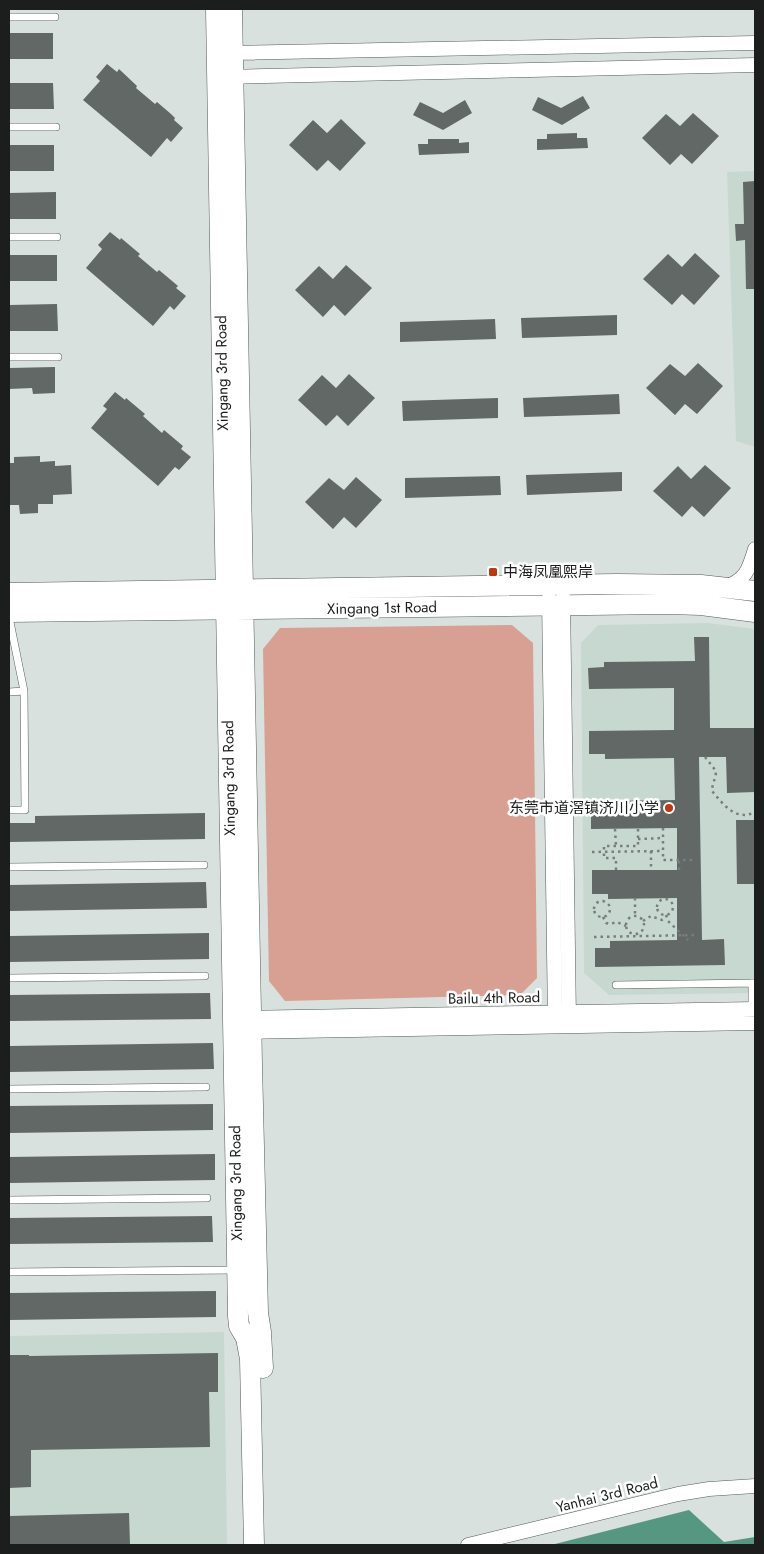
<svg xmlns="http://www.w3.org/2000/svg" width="764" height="1554" font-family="Jost,'Noto Sans SC',sans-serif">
<rect width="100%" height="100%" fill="#d9e1de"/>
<path fill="#c7d8d1" d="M755 171V447L736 441 727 172Z
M708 623 755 629V993L609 995 584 973 581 643 598 625Z
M224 1332 227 1545H9V1336Z"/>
<path fill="#d7a092" d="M512 625 533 643 537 978 520 995 285 1001 269 981 263 649 280 628Z"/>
<path fill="#559780" d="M689 1510 724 1542 755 1537V1545H551Z"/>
<path fill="#616865" d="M9 33H53V59H9Z
M107 64 117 72 119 69 137 86 136 88 155 104 157 102 171 114 175 118 174 120 183 128 171 142 167 138 151 157 83 100 100 81 96 77Z
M9 83H53L54 109H9Z
M583 96 590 108 562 125 532 110 538 97 561 108Z
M465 100 472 113 443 130 413 115 420 102 443 113Z
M693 113 719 136 692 164 681 154 670 165 642 138 666 114 680 126Z
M341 119 366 143 340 171 328 160 317 171 289 145 313 120 327 133Z
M577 133V138H587L588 148 537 150V139H547V134Z
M428 139H459V143L469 142V153L419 155 418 144H428Z
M9 145H54V171H9Z
M755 181V289H746L745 240 736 241 735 224H744L743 182Z
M56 192V219H9V193Z
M110 232 120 240 121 238 140 254 138 256 157 272 159 270 178 286 176 288 186 296 174 310 170 306 153 326 86 268 102 249 98 245Z
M695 253 720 276 694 305 682 294 672 305 643 279 668 254 682 267Z
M9 255H57V281H9Z
M346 265 372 288 345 316 334 305 323 317 295 290 319 266 333 279Z
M57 304 58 331H9V305Z
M617 315V335L522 338 521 318Z
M495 319 496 339 400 342V322Z
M698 363 723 386 697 414 685 404 675 415 646 388 670 364 685 376Z
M55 367V393L33 394 32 388 9 389V368Z
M349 374 375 398 348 426 337 415 326 426 298 400 322 375 336 388Z
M115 392 125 400 126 398 145 414 143 416 162 433 164 430 183 446 181 449 191 457 179 470 175 467 158 486 91 428 107 409 103 406Z
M619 394 620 414 524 417 523 398Z
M498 398V418L403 421 402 401Z
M40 456V462L55 461V466L71 465 72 494 53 495V504H38V513L20 514 19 505H9V463H14V457Z
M705 465 731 488 704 517 692 506 682 517 653 491 678 466 691 479Z
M622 472V491L527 495 526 475Z
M500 476 501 495 405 498V478Z
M356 477 382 500 356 528 344 517 333 529 305 502 329 478 344 490Z
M694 637H709L710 728H755V792L727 793 726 757H699L702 940 724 939 725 965 595 967V948H610V941L677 940V898L608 899V894H592V870H677V828L591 829V806H607V801L675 800 674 758 605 759V754H589V731L674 730V688L589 689 588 668 604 667V662L695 661Z
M205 813V839L9 842V823H35V816Z
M736 820H755V884H737Z
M206 882 207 908 9 911V885Z
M209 933V959L9 962V936Z
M210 993 211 1019 9 1021V995Z
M213 1043 214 1069 9 1072V1046Z
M213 1104V1130L9 1133V1106Z
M215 1154V1180L9 1183V1157Z
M212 1216 213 1242 9 1244V1218Z
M216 1291V1317L9 1320V1293Z
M218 1353V1392H209L210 1447 31 1450V1487L9 1488V1355H29V1356Z
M129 1513 130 1545H9V1516Z"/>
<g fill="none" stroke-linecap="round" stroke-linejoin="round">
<defs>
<path id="lane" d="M9 17H55
M9 127H56
M9 237H57
M9 357H58
M9 617 24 691 25 810H9
M9 692 24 691
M9 867 204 865
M9 978 205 976
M616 985 755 983
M752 1010V983
M9 1089 206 1087
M9 1200 207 1198
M9 1272 235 1270"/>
<path id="street" d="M224 53 755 43
M225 77 755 65
M725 587C746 580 749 569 755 549
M563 597 569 1020
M549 598 555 1022
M244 1018 755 1009
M244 1032 755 1023
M468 1545 678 1494 709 1489 755 1486"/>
<path id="secondary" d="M216 9 238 1316 239 1326 246 1338 250 1359 254 1545
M232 9 252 1064 258 1313 261 1332 263 1368
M9 593 617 584 701 585 755 591
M9 612 668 604 701 605 755 612"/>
</defs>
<use href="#lane" stroke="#535a57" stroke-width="8"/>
<use href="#street" stroke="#535a57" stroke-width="15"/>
<use href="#secondary" stroke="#535a57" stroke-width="21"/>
<path stroke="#797e7c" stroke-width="2.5" stroke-dasharray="2.5 4" stroke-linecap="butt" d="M705 757 716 771C716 778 712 784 712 791 723 804 736 822 755 812
M663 828V860H694
M615 829 616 846
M638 839 663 838
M651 851V870
M592 852 663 851
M616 870V858H604V846H638V828
M679 870V860
M635 898V917
M657 907a8 8 0 1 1 16 0a8 8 0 1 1-16 0Z
M594 909a8 8 0 1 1 16 0a8 8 0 1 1-16 0Z
M666 915 668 921 688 940
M626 925a9 9 0 1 1 18 0a9 9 0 1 1-18 0Z
M603 917 606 923 610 924 617 922 626 926
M643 921 651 916 662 920 666 918
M594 937 695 935"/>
<use href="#lane" stroke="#fff" stroke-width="7"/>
<use href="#street" stroke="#fff" stroke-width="14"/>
<use href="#secondary" stroke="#fff" stroke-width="20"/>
</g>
<g fill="#c0370e" stroke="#fff" stroke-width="2">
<rect x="488" y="567" width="10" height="10" rx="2.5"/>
<circle cx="669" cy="808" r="5"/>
</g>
<g text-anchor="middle" stroke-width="5" stroke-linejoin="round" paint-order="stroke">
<g font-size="15" fill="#1b1e1d" stroke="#fff">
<text transform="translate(222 373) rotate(-91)" y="5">Xingang 3rd Road</text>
<text transform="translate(382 608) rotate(-1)" y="5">Xingang 1st Road</text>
<text transform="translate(229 778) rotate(-91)" y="5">Xingang 3rd Road</text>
<text transform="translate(494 998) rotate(-1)" y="5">Bailu 4th Road</text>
<text transform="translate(236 1183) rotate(-91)" y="5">Xingang 3rd Road</text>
<text transform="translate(607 1495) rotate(-14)" y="5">Yanhai 3rd Road</text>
</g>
<g font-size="15" fill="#1b1e1d" stroke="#fff" text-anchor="start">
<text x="503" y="577">中海凤凰熙岸</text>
<text x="659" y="813" text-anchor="end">东莞市道滘镇济川小学</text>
</g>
</g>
<rect width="764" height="1554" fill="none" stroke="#1b1e1d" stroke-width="20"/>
</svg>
